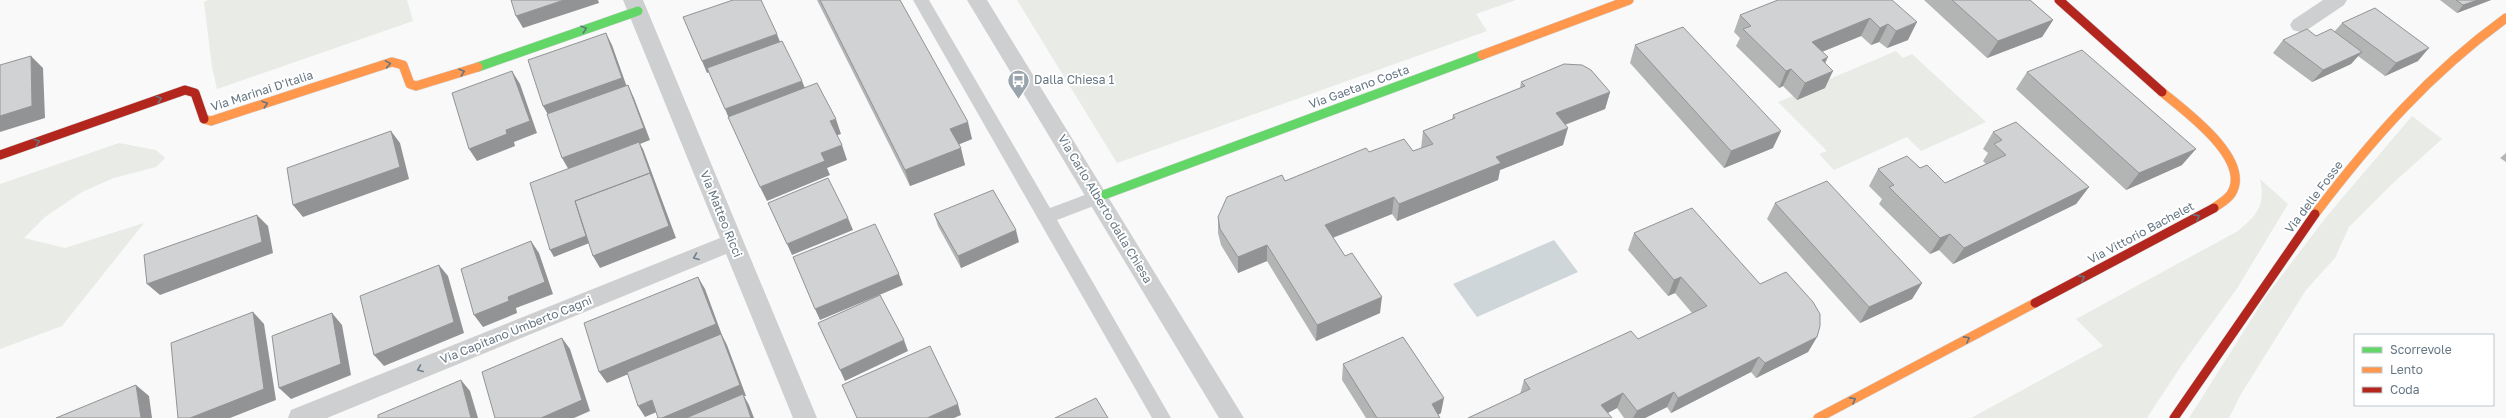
<svg xmlns="http://www.w3.org/2000/svg" width="2506" height="418" font-family="'Golos Text',sans-serif">
<rect width="100%" height="100%" fill="#f9f9f9"/>
<path fill="#e8ebe6" d="M208 0H407L413 21 217 89 212 67 204 2Z
M1017 0H1516L1476 14 1487 31 1117 163Z
M1896 51 1903 58 1912 54 1986 122 1921 151 1907 137 1834 170 1819 154 1827 151 1778 102 1793 96 1797 100 1820 83Z
M2412 116 2442 139 2392 184 2349 227 2335 258 2306 290 2241 394 2229 418H2189L2266 296 2327 216Z
M119 143 156 150 165 158 156 167 114 178 82 192 45 217 24 238 65 248 144 223 62 326 0 349V184Z
M2260 179 2288 204 2238 287 2181 366 2147 418H1971L2103 346 2076 319 2238 231C2257 215 2266 205 2260 179Z"/>
<path fill="#ced6d9" d="M1554 240 1578 272 1477 317 1453 284Z"/>
<g fill="none" stroke-linecap="round" stroke-linejoin="round">
<defs>
<path id="fast" d="M478 67 638 11
M1098 197 1482 55"/>
<path id="slow" d="M1482 55 1629 0
M2162 92C2185 111 2253 160 2231 194 2227 200 2219 204 2214 208
M204 119 211 121 392 62 403 65 410 84 416 86 478 67
M2315 214C2371 140 2430 73 2506 18
M1818 418 2035 303"/>
<path id="jam" d="M2059 0 2162 92
M0 155 185 90 195 93 204 119
M2035 303 2214 208
M2174 418 2315 214"/>
</defs>
<use href="#fast" stroke="#d5d6d7" stroke-width="10"/>
<use href="#slow" stroke="#d5d6d7" stroke-width="10"/>
<use href="#jam" stroke="#d5d6d7" stroke-width="10"/>
<path fill="#cecfd0" fill-rule="evenodd" d="M913 0H929L1050 208 1098 190 1104 192 1106 197 1104 202 1057 220 1171 418H1152Z"/>
<path fill="#cecfd0" fill-rule="evenodd" d="M623 0H643L817 418H793L726 254 327 418H288L291 410 720 238Z
M967 0H987L1244 418H1219Z
M2323 0H2347L2344 5 2307 30 2300 32 2293 30 2290 25 2293 20Z"/>
<use href="#fast" stroke="#63d668" stroke-width="9"/>
<use href="#slow" stroke="#ff974d" stroke-width="9"/>
<use href="#jam" stroke="#b3261e" stroke-width="9"/>
</g>
<path fill="#b3b5b5" d="M817 0H900L972 139 959 144 965 165 910 186Z
M1892 0 1908 40 1887 48 1879 42 1871 45 1861 36 1822 52 1825 63V88L1797 100 1783 86 1779 88 1736 46 1740 38 1734 32 1740 15Z
M1924 0H2030L2053 20 2042 37 1987 58Z
M2440 0H2491L2457 13Z
M2342 23 2418 61 2385 76 2358 56 2351 64 2312 82 2273 53 2283 40 2316 36 2334 32Z
M1635 45 1773 148 1724 168 1630 63Z
M2027 72 2182 165 2126 190 2016 89Z
M1521 82 1610 92 1605 109 1565 125 1563 145 1500 170 1498 180 1397 221 1392 214 1333 238 1380 313 1316 341 1267 261 1238 273 1221 245 1218 233V217L1285 181 1369 152 1413 151 1421 148 1423 131 1452 120 1453 115 1520 88Z
M1993 132 2089 187 2076 204 1953 264 1939 250 1930 254 1879 204 1882 199 1869 186 1878 169 1920 168 1945 183 1986 164 1983 161 1988 153 1983 149Z
M2506 153V162L2500 158Z
M1775 203 1922 283 1912 299 1860 323 1767 219Z
M934 214 1019 242 961 268 938 226Z
M1634 233 1760 284 1817 337 1808 352 1756 378 1751 372 1671 413 1667 407 1645 418H1624L1617 408 1608 413 1520 394 1524 380 1638 339 1692 313 1675 293 1668 296 1628 250Z
M1343 364 1441 413 1438 415 1440 418H1366L1342 380Z"/>
<path fill="#929394" d="M564 0H598L599 3 523 28 516 16Z
M2478 0H2491L2457 13 2463 5Z
M1870 18 1861 36 1804 59 1812 42Z
M2053 20 2042 37 1987 58 1998 41Z
M1917 22 1908 40 1887 48 1896 31Z
M1888 24 1879 42 1871 45 1880 28Z
M606 33 612 45 628 90 550 118 543 106Z
M777 34 782 47 707 73 702 61Z
M2429 48 2418 61 2385 76 2396 63Z
M2362 52 2351 64 2312 82 2323 70Z
M31 56 43 68 45 118 0 132V116Z
M1828 57 1820 74 1822 60Z
M1791 69 1783 86 1779 88 1786 71Z
M512 71 520 84 537 133 514 142 515 146 477 161 469 149 506 130Z
M1833 71 1825 88 1797 100 1805 83Z
M802 81 807 93 730 121 725 109Z
M628 85 634 98 650 140 640 144 643 149 676 238 600 268 593 256 592 242 554 257 550 250 639 144 569 170 562 158Z
M1610 92 1605 109 1551 130 1556 113Z
M836 119 841 134 835 136 830 121Z
M968 122 972 139 955 146 950 129Z
M1568 128 1563 145 1500 170 1498 180 1397 221 1399 204 1496 157Z
M391 131 400 143 409 179 303 217 293 205Z
M1781 131 1773 148 1724 168 1731 151Z
M842 145 847 160 827 168 830 175 767 201 760 187 821 153Z
M961 148 965 165 910 186 905 170Z
M2196 149 2182 165 2126 190 2139 173Z
M2089 187 2076 204 1953 264 1964 248Z
M1394 197 1392 214 1324 241 1325 225Z
M257 215 268 226 273 253 160 295 147 284Z
M848 218 853 230 792 255 787 244Z
M1016 230 1019 242 961 268 958 256Z
M1950 234 1939 250 1930 254 1940 238Z
M531 241 539 253 553 294 516 308 517 313 483 327 474 315 508 297Z
M1267 245V261L1238 273V257Z
M439 265 448 276 464 333 384 366 374 355Z
M899 274 903 285 820 320 815 309Z
M698 277 705 289 722 335 727 345 746 396H744L749 405 754 418H662L722 335 607 383 599 372Z
M1681 277 1675 293 1668 296 1674 280Z
M1922 283 1912 299 1860 323 1869 307Z
M1382 297 1380 313 1316 341 1317 325Z
M253 312 264 324 276 400 230 418H190Z
M332 313 342 325 351 375 291 399 279 388Z
M1817 337 1808 352 1756 378 1765 363Z
M562 338 570 349 590 411 574 418H541Z
M904 340 908 351 845 381 840 370Z
M1759 357 1751 372 1671 413 1678 398Z
M461 380 470 391 478 418H471Z
M136 385 149 396 152 418H141Z
M1674 392 1667 407 1645 418H1633L1637 411Z
M1623 393 1617 408 1598 418 1601 405Z
M1444 398 1441 413 1431 418 1432 404Z
M652 400 659 411 645 417 638 406Z
M958 404 961 415 954 418H927Z"/>
<path fill="#d0d2d3" stroke="#929394" d="M511 0H564L516 16Z
M733 0H761L777 34 702 61 683 17Z
M820 0H900L968 122 950 129 961 148 905 170Z
M1778 0H1892L1917 22 1896 31 1888 24 1880 28 1870 18 1812 42 1828 57 1822 60 1833 71 1805 83 1791 69 1786 71 1743 29 1751 26 1740 15Z
M1952 0H2030L2053 20 1998 41Z
M2456 0H2478L2463 5Z
M2375 8 2429 48 2396 63 2342 23Z
M1683 27 1781 131 1731 151 1635 45Z
M2307 29 2316 36 2331 29 2362 52 2323 70 2283 40Z
M606 33 622 78 543 106 528 60Z
M782 41 802 81 725 109 707 68Z
M2082 50 2196 149 2139 173 2027 72Z
M31 56 32 106 0 116V65Z
M1564 64 1582 65 1591 70 1610 92 1556 113 1568 128 1496 157 1501 163 1399 204 1394 197 1325 225 1345 256 1352 253 1382 297 1317 325 1267 245 1238 257 1220 229 1218 217 1227 197 1282 175 1285 181 1366 148 1369 152 1404 139 1413 151 1433 144 1423 131 1455 118 1453 115 1525 86 1521 82Z
M512 71 530 121 506 130 507 134 469 149 452 93Z
M817 83 836 119 830 121 842 145 821 153 825 161 760 187 728 117Z
M628 85 644 128 562 158 547 114Z
M2016 122 2089 187 1964 248 1950 234 1940 238 1889 187 1894 185 1878 169 1907 156 1920 168 1927 165 1945 183 2006 155 1994 144 2002 140 1993 132Z
M391 131 400 167 293 205 287 168Z
M639 142 652 178 650 173 575 201 586 236 550 250 530 183Z
M650 173 669 226 593 256 575 201Z
M828 178 848 218 787 244 768 203Z
M1827 181 1922 283 1869 307 1775 203Z
M993 190 1016 230 958 256 934 214Z
M1692 208 1760 284 1786 272 1813 302 1820 314V326L1817 337 1765 363 1759 357 1678 398 1674 392 1637 411 1623 393 1601 405 1612 418H1468L1530 389 1524 380 1631 331 1638 339 1707 306 1681 277 1674 280 1634 233Z
M257 215 262 242 147 284 144 255Z
M875 224 899 274 815 309 793 257Z
M531 241 545 282 508 297 509 301 474 315 461 269Z
M439 265 454 322 374 355 360 296Z
M698 277 716 324 599 372 584 323Z
M880 295 904 340 840 370 818 323Z
M253 312 264 389 190 418H178L171 343Z
M332 313 341 364 279 388 272 336Z
M721 334 740 385 662 418H658L652 400 638 406 627 372Z
M1403 337 1444 398 1432 404 1440 418H1377L1343 364Z
M562 338 582 400 541 418H495L482 372Z
M930 346 958 404 927 418H857L842 385Z
M461 380 471 418H378V415Z
M136 385 141 418H56Z
M743 394 751 418H686Z
M1096 398 1108 418H1055Z"/>
<defs><path id="oneway-chevron" d="M-2-3.5L2.5 0L-2 3.5" fill="none" stroke-width="1.6" stroke-linecap="round" stroke-linejoin="round"/></defs>
<g stroke="#657683">
<use href="#oneway-chevron" transform="translate(584 29) rotate(-19)"/>
<use href="#oneway-chevron" transform="translate(388 64) rotate(-10)"/>
<use href="#oneway-chevron" transform="translate(462 72) rotate(-19)"/>
<use href="#oneway-chevron" transform="translate(159 99) rotate(-19)"/>
<use href="#oneway-chevron" transform="translate(265 104) rotate(-18)"/>
<use href="#oneway-chevron" transform="translate(37 142) rotate(-19)"/>
<use href="#oneway-chevron" transform="translate(2197 217) rotate(-28)"/>
<use href="#oneway-chevron" transform="translate(2082 278) rotate(-28)"/>
<use href="#oneway-chevron" transform="translate(1967 339) rotate(-28)"/>
<use href="#oneway-chevron" transform="translate(1853 400) rotate(-28)"/>
</g>
<g stroke="#707f8b">
<use href="#oneway-chevron" transform="translate(696 257) rotate(158)"/>
<use href="#oneway-chevron" transform="translate(420 369) rotate(158)"/>
</g>
<defs>
<symbol id="bus-pin" viewBox="-11 -11 22 30"><path d="M0 17L-7.5 6A9.5 9.5 0 1 1 7.5 6Z" fill="#99a4ac" stroke="#fff"/><path d="M-5-6H5V4H4V6H2V4H-2V6H-4V4H-5ZM-3.5-4V0h7V-4ZM-3.5 1.2v1.5H-2V1.2ZM2 1.2v1.5H3.5V1.2Z" fill="#fff"/></symbol>
</defs>
<g fill-rule="evenodd">
<use href="#bus-pin" x="1006" y="68" width="25" height="34"/>
</g>
<g text-anchor="middle" stroke-width="4" stroke-linejoin="round" paint-order="stroke">
<g font-size="12" fill="#657683" stroke="#fff" text-anchor="start">
<text x="1034" y="84">Dalla Chiesa 1</text>
</g>
<g font-size="12" fill="#657683" stroke="#fff">
<text transform="translate(1359 87) rotate(-20)" y="4">Via Gaetano Costa</text>
<text transform="translate(262 91) rotate(-18)" y="4">Via Marinai D'Italia</text>
<text transform="translate(2314 197) rotate(-53)" y="4">Via delle Fosse</text>
<text transform="translate(1105 209) rotate(59)" y="4">Via Carlo Alberto dalla Chiesa</text>
<text transform="translate(721 214) rotate(68)" y="4">Via Matteo Ricci</text>
<text transform="translate(2141 233) rotate(-28)" y="4">Via Vittorio Bachelet</text>
<text transform="translate(516 330) rotate(-22)" y="4">Via Capitano Umberto Cagni</text>
</g>
</g>
<rect x="2354" y="334" width="140" height="72" fill="#ffffff" stroke="#c1c8cd"/>
<rect x="2362" y="347" width="20" height="6" fill="#63d668" stroke="#c1c8cd"/>
<text x="2390" y="354" font-size="12" fill="#657683">Scorrevole</text>
<rect x="2362" y="367" width="20" height="6" fill="#ff974d" stroke="#c1c8cd"/>
<text x="2390" y="374" font-size="12" fill="#657683">Lento</text>
<rect x="2362" y="387" width="20" height="6" fill="#b3261e" stroke="#c1c8cd"/>
<text x="2390" y="394" font-size="12" fill="#657683">Coda</text>
</svg>
